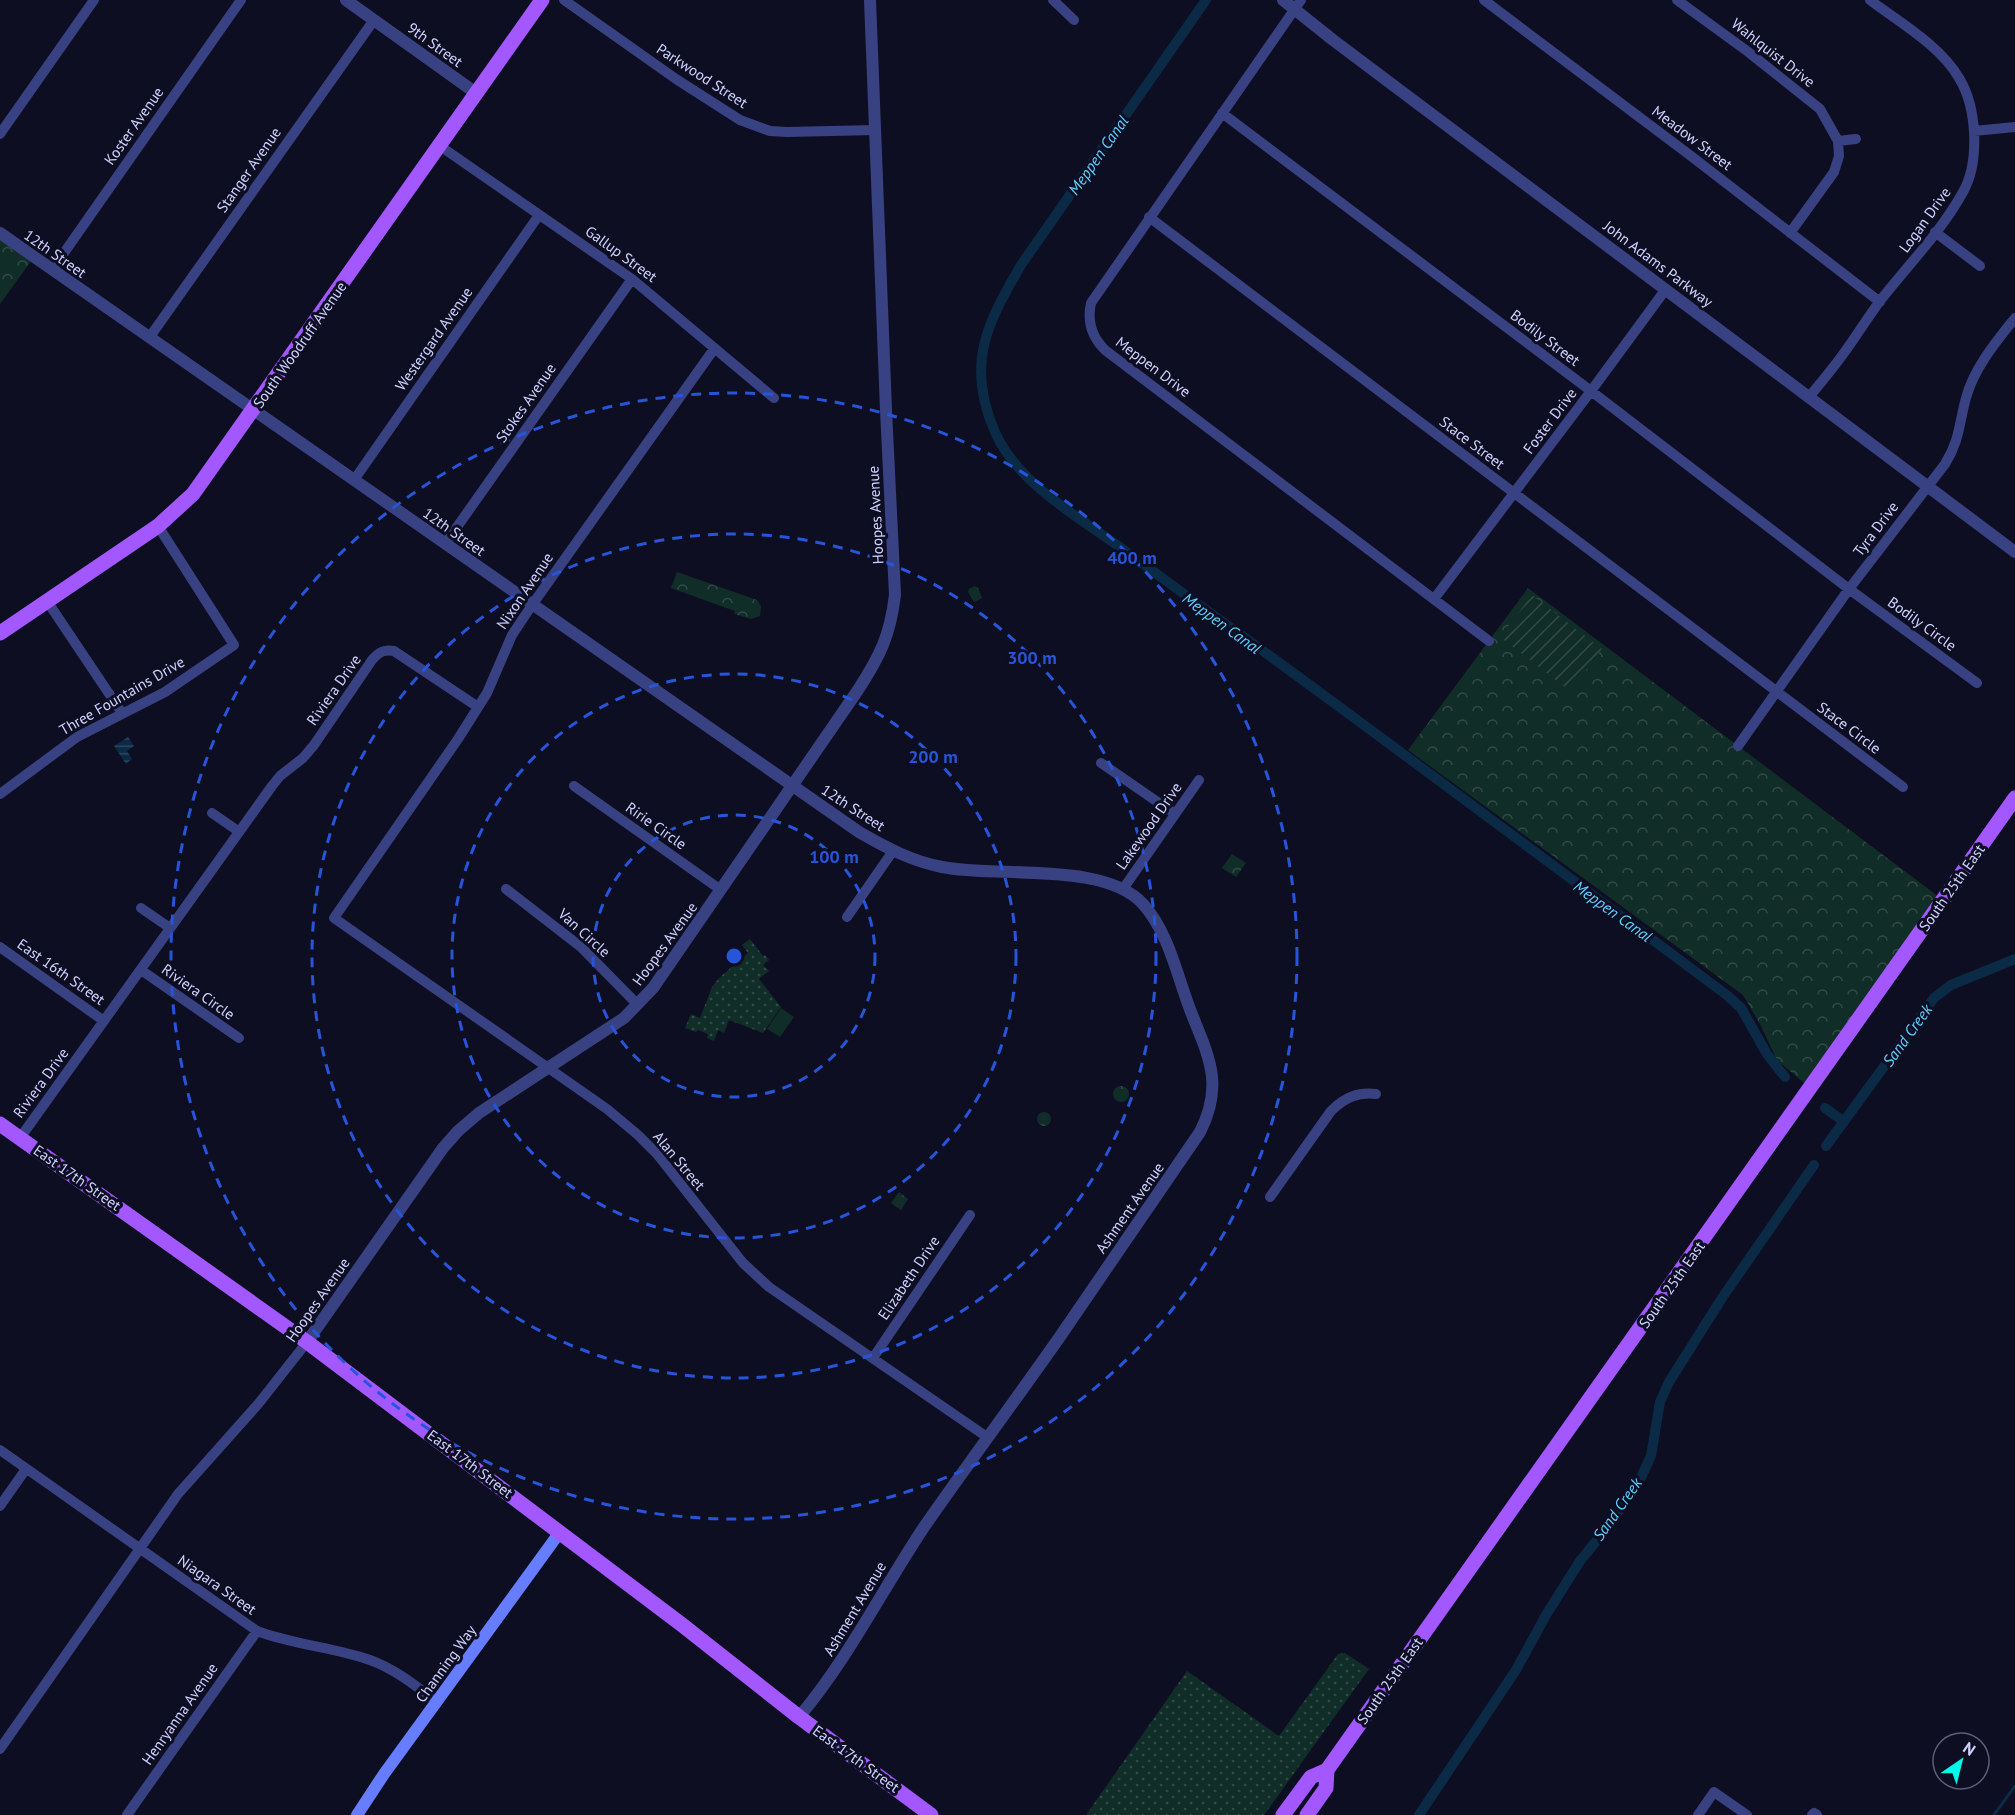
<svg xmlns="http://www.w3.org/2000/svg" width="2015" height="1815" font-family="'PT Sans',sans-serif">
<defs>
<pattern id="grass-dots" width="8" height="8" patternUnits="userSpaceOnUse" patternTransform="scale(1.5)"><rect width="8" height="8" fill="#112d27"/><path d="M2 2h.1M6 6h.1" fill="none" stroke="#334b47" stroke-width="1.8" stroke-linecap="round"/></pattern>
<pattern id="park-crowns" width="20" height="18" patternUnits="userSpaceOnUse" patternTransform="scale(1.5)"><rect width="20" height="18" fill="#112d27"/><path d="M2 6a3 3 0 1 1 6 0M12 15a3 3 0 1 1 6 0" fill="none" stroke="#334b47"/></pattern>
<pattern id="garden-furrows" width="10" height="10" patternUnits="userSpaceOnUse" patternTransform="scale(1.5)"><rect width="10" height="10" fill="#112d27"/><path d="M-1 1l2-2M0 10L10 0M9 11l2-2" fill="none" stroke="#334b47"/></pattern>
<pattern id="water-rules" width="6" height="5" patternUnits="userSpaceOnUse" patternTransform="scale(1.5)"><rect width="6" height="5" fill="#0b2a45"/><path d="M0 2.5h6" fill="none" stroke="#2e4861"/></pattern>
</defs>
<rect width="100%" height="100%" fill="#0e0e23"/>
<path fill="url(#grass-dots)" d="M750 939 763 956 765 955 769 960 763 965 769 971 759 979 781 1007 763 1033 729 1020 724 1033 718 1030 714 1041 707 1038 708 1034 698 1030 696 1032 685 1028 691 1014 700 1018 712 987 719 978 748 953 742 945Z
M1345 1653 1369 1669 1264 1815H1086L1187 1671 1279 1736 1338 1654Z"/>
<path fill="url(#park-crowns)" d="M0 238 34 257 0 304Z
M677 572 757 600 761 606 760 616 751 619 734 614 735 611 671 588Z
M975 586 978 588 982 598 974 602 968 592 969 589Z
M1528 588 1943 900 1811 1089 1777 1060 1760 1024 1743 995 1408 750Z
M1232 854 1246 863 1236 877 1222 868Z
M1113 1094a8 8 0 1 1 16 0a8 8 0 1 1-16 0Z
M1037 1119a7 7 0 1 1 14 0a7 7 0 1 1-14 0Z
M899 1192 908 1199 901 1210 891 1203Z"/>
<path fill="url(#garden-furrows)" d="M1532 595 1602 649 1570 691 1500 637Z"/>
<path fill="#112d27" d="M781 1008 794 1017 780 1037 767 1029Z"/>
<path fill="url(#water-rules)" d="M128 737 134 746 127 751 132 759 126 764 114 746Z"/>
<g fill="none" stroke-linecap="round" stroke-linejoin="round">
<path stroke="#0b2a45" stroke-width="3" d="M1994 1815 2015 1786"/>
<path stroke="#0b2a45" stroke-width="10" d="M1206 0 1021 265C987 324 965 364 995 432 1017 483 1080 518 1124 550 1169 583 1214 616 1259 648 1417 763 1572 880 1728 996L1741 1008 1767 1054 1785 1077
M1825 1108 1843 1121
M1826 1146 1934 998 1951 985 2015 959
M1419 1815 1516 1670 1546 1615 1580 1561 1606 1529 1638 1484 1651 1456 1660 1402 1669 1382 1722 1298 1814 1165"/>
<path stroke="#384282" stroke-width="10" d="M564 0 676 79 740 120 770 131 787 132 875 130
M1053 0 1074 20
M1301 0 1091 303C1087 321 1092 337 1105 350L1489 641
M1484 0 1691 156 1880 302
M1677 0 1747 51 1820 109 1838 141 1839 156 1834 172 1790 233
M1222 113 1591 391 1849 589 1977 683
M1974 131 2015 127
M0 134 94 0
M1838 141 1856 139
M440 146 632 279 774 398
M1149 217 1903 787
M1935 232 1980 266
M52 270 241 0
M149 338 374 20
M714 349 532 605 512 635 487 693 458 739 334 918 607 1109 638 1135 657 1154 743 1263 769 1287 987 1437
M1809 397C1819 385 1829 373 1838 361 1853 342 1865 321 1880 301 1908 265 1941 232 1963 192 1980 162 1977 107 1959 78 1941 46 1899 22 1870 0
M354 480 539 215
M445 544 632 279
M1434 599 1591 391 1666 289
M47 601 122 713
M1738 746 1849 589 1945 464C1960 440 1959 423 1966 398 1974 368 1996 342 2015 318
M1101 763 1175 814
M574 786 721 890
M0 794 77 737 165 692 234 645 158 526
M212 813 238 831
M506 889 581 947 638 1005
M1123 889 1199 780
M141 908 170 928
M847 917 893 851
M0 947 104 1021
M141 970 239 1038
M20 1138 272 786 280 776 303 758 314 745 372 660C379 652 384 649 394 651L478 707
M1270 1197 1331 1111C1345 1097 1358 1092 1376 1094
M873 1358 970 1215
M0 1450 257 1631C294 1645 333 1647 370 1660 395 1669 416 1686 437 1702
M0 1506 26 1469
M0 1749 178 1494 259 1403 307 1342
M127 1815 257 1631
M1698 1815 1714 1792 1747 1815
M1812 1815 1814 1813 1817 1815"/>
<path stroke="#384282" stroke-width="12" d="M346 0 476 93
M1283 0 1333 40 2015 552
M0 233 859 832C885 847 911 861 942 867 996 878 1105 861 1143 904 1169 933 1177 976 1191 1012 1209 1057 1224 1085 1200 1132 1153 1201 1106 1270 1059 1338 1014 1402 968 1464 924 1527 882 1590 848 1659 799 1717
M307 1342 443 1148 458 1131 479 1113 624 1018 653 988 858 690C880 656 890 636 895 595L886 410 870 0"/>
<path stroke="#677dff" stroke-width="12" d="M357 1815 384 1774 560 1532"/>
<path stroke="#a357ff" stroke-width="15" d="M0 633 158 526 193 494 542 0
M0 1124 307 1342 681 1624 799 1717 931 1815
M1283 1815 1311 1777 1327 1770 2015 798
M1307 1815 1326 1788 1327 1770"/>
</g>
<g fill="none" stroke="#2655da" stroke-width="3" stroke-dasharray="10 8">
<circle cx="734" cy="956" r="141"/>
<circle cx="734" cy="956" r="282"/>
<circle cx="734" cy="956" r="422"/>
<circle cx="734" cy="956" r="563"/>
</g>
<g text-anchor="middle" stroke-width="6" stroke-linejoin="round" paint-order="stroke">
<g font-size="15" fill="#d0d3ff" stroke="#0e0e23">
<text transform="translate(435 45) rotate(36)" y="5">9th Street</text>
<text transform="translate(1773 53) rotate(38)" y="5">Wahlquist Drive</text>
<text transform="translate(702 76) rotate(33)" y="5">Parkwood Street</text>
<text transform="translate(134 126) rotate(-55)" y="5">Koster Avenue</text>
<text transform="translate(1692 138) rotate(37)" y="5">Meadow Street</text>
<text transform="translate(249 170) rotate(-55)" y="5">Stanger Avenue</text>
<text transform="translate(1925 220) rotate(-54)" y="5">Logan Drive</text>
<text transform="translate(55 254) rotate(35)" y="5">12th Street</text>
<text transform="translate(621 254) rotate(36)" y="5">Gallup Street</text>
<text transform="translate(1658 264) rotate(37)" y="5">John Adams Parkway</text>
<text transform="translate(1545 338) rotate(37)" y="5">Bodily Street</text>
<text transform="translate(434 339) rotate(-55)" y="5">Westergard Avenue</text>
<text transform="translate(300 345) rotate(-55)" y="5">South Woodruff Avenue</text>
<text transform="translate(1153 367) rotate(37)" y="5">Meppen Drive</text>
<text transform="translate(526 403) rotate(-55)" y="5">Stokes Avenue</text>
<text transform="translate(1550 421) rotate(-53)" y="5">Foster Drive</text>
<text transform="translate(1472 443) rotate(37)" y="5">Stace Street</text>
<text transform="translate(876 515) rotate(-93)" y="5">Hoopes Avenue</text>
<text transform="translate(1876 529) rotate(-53)" y="5">Tyra Drive</text>
<text transform="translate(454 532) rotate(35)" y="5">12th Street</text>
<text transform="translate(525 591) rotate(-56)" y="5">Nixon Avenue</text>
<text transform="translate(1922 624) rotate(36)" y="5">Bodily Circle</text>
<text transform="translate(334 690) rotate(-55)" y="5">Riviera Drive</text>
<text transform="translate(122 696) rotate(-30)" y="5">Three Fountains Drive</text>
<text transform="translate(1849 728) rotate(37)" y="5">Stace Circle</text>
<text transform="translate(853 808) rotate(33)" y="5">12th Street</text>
<text transform="translate(656 826) rotate(35)" y="5">Ririe Circle</text>
<text transform="translate(1149 826) rotate(-55)" y="5">Lakewood Drive</text>
<text transform="translate(1952 888) rotate(-55)" y="5">South 25th East</text>
<text transform="translate(584 933) rotate(42)" y="5">Van Circle</text>
<text transform="translate(665 944) rotate(-54)" y="5">Hoopes Avenue</text>
<text transform="translate(61 972) rotate(35)" y="5">East 16th Street</text>
<text transform="translate(198 992) rotate(35)" y="5">Riviera Circle</text>
<text transform="translate(41 1083) rotate(-54)" y="5">Riviera Drive</text>
<text transform="translate(679 1161) rotate(50)" y="5">Alan Street</text>
<text transform="translate(77 1178) rotate(35)" y="5">East 17th Street</text>
<text transform="translate(1130 1208) rotate(-55)" y="5">Ashment Avenue</text>
<text transform="translate(909 1278) rotate(-56)" y="5">Elizabeth Drive</text>
<text transform="translate(1672 1285) rotate(-55)" y="5">South 25th East</text>
<text transform="translate(318 1300) rotate(-55)" y="5">Hoopes Avenue</text>
<text transform="translate(470 1464) rotate(37)" y="5">East 17th Street</text>
<text transform="translate(217 1585) rotate(35)" y="5">Niagara Street</text>
<text transform="translate(855 1609) rotate(-59)" y="5">Ashment Avenue</text>
<text transform="translate(446 1664) rotate(-54)" y="5">Channing Way</text>
<text transform="translate(1390 1681) rotate(-55)" y="5">South 25th East</text>
<text transform="translate(180 1714) rotate(-55)" y="5">Henryanna Avenue</text>
<text transform="translate(856 1759) rotate(36)" y="5">East 17th Street</text>
</g>
<g font-size="16" font-style="italic" fill="#5ed1ff" stroke="#0e0e23">
<text transform="translate(1098 155) rotate(-55)" y="6">Meppen Canal</text>
<text transform="translate(1222 623) rotate(36)" y="6">Meppen Canal</text>
<text transform="translate(1613 911) rotate(36)" y="6">Meppen Canal</text>
<text transform="translate(1907 1035) rotate(-54)" y="6">Sand Creek</text>
<text transform="translate(1617 1509) rotate(-55)" y="6">Sand Creek</text>
</g>
</g>
<circle cx="734" cy="956" r="9" fill="#2655da" stroke="#0e0e23" stroke-width="3"/>
<g font-size="18" text-anchor="middle" font-weight="bold" fill="#2655da" stroke="#0e0e23" stroke-width="6" stroke-linejoin="round" paint-order="stroke">
<text x="1132" y="564">400 m</text>
<text x="1032" y="664">300 m</text>
<text x="933" y="763">200 m</text>
<text x="834" y="863">100 m</text>
</g>
<g transform="translate(1961 1761) rotate(35)"><circle r="28" fill="#0e0e23" stroke="#5c5d7b" stroke-width="1.5"/>
<path d="M0-4.5L10 22L0 15L-10 22Z" fill="#00fbe8"/>
<text y="-9" font-size="16" font-weight="bold" text-anchor="middle" fill="#d0d3ff">N</text>
</g>
</svg>
